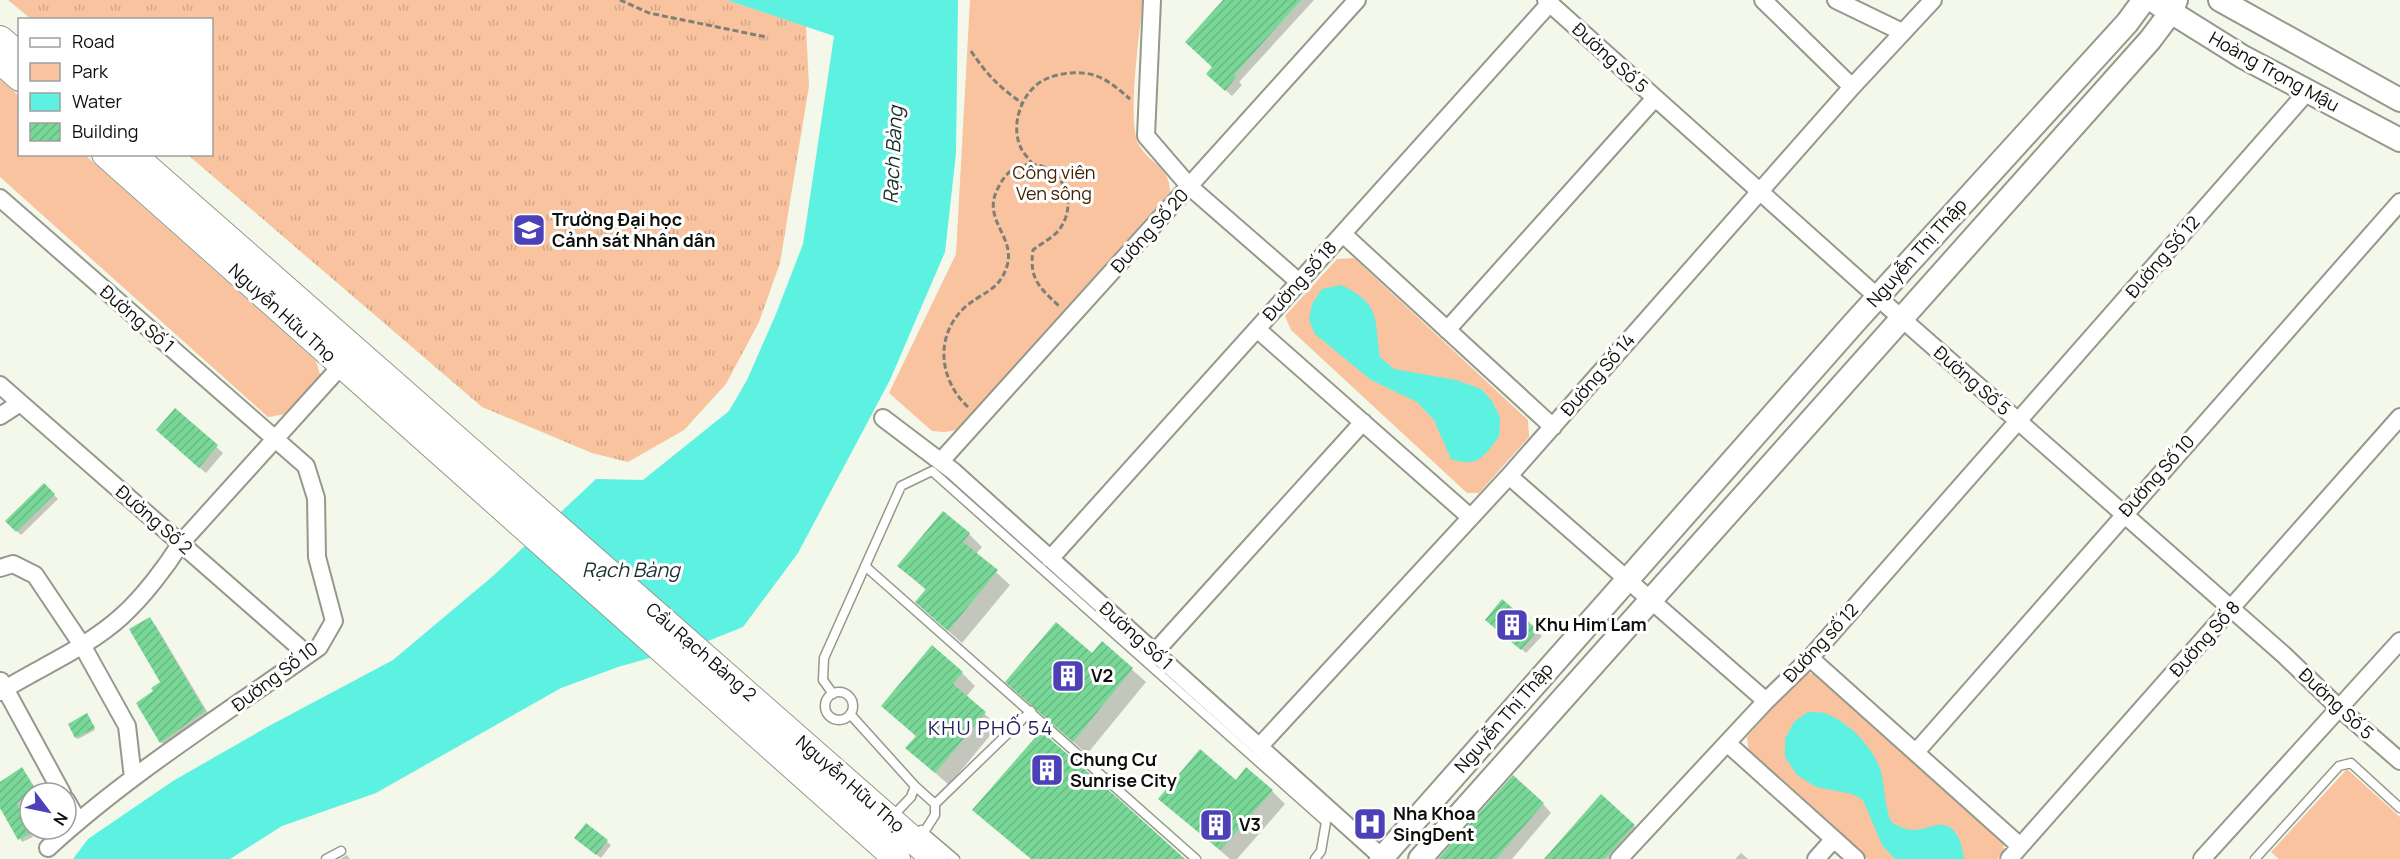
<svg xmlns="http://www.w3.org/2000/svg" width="2400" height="859" font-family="Manrope,sans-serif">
<defs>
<pattern id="grass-tufts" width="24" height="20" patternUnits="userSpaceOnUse" patternTransform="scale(1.5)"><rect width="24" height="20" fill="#f8c39e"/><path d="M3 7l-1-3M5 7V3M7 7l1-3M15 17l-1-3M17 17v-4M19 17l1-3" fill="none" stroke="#d3a687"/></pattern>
<pattern id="building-hatch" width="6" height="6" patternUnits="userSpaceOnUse" patternTransform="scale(1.5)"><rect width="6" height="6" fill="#79d898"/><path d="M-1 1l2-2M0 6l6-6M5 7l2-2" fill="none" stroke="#67b882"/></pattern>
</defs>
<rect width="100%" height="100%" fill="#f3f8ea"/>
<path fill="url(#grass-tufts)" d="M8 0H727L806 26 809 86 780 263 759 322 726 384 684 430 628 462 592 453 482 407 188 155 212 154V20L31 19Z"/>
<path fill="#f8c39e" d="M970 0H1143C1140 31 1127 118 1138 143 1148 164 1170 165 1170 192L957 430 944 432 932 431 889 393 956 254Z
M0 79 19 96 20 154 85 155 316 361 320 375 286 414 268 417 0 177Z
M1354 258 1528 420 1529 437 1479 493H1467L1291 330 1285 316 1337 259Z
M1804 672 1822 676 2003 840 2004 851 1997 859H1868L1749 754 1747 737Z
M2347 769 2400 817V859H2279L2271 852Z"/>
<path fill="#5cf1e1" d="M727 0H958L956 153 945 252 890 380 798 553 743 627 703 643 618 667 561 688 376 793 282 826 230 859H73L88 839 173 781 269 726 393 660 493 576 596 479 643 480 729 411 747 380 776 314 803 244 834 36Z
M1341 285C1381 304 1374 317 1380 357L1394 369 1456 380 1481 389 1492 401 1500 417 1499 437C1483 457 1478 468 1451 459L1434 420 1417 402 1371 380 1315 334 1309 320 1312 304 1322 289Z
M1808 712C1814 712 1821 712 1827 714 1850 723 1877 751 1882 776 1885 792 1885 806 1891 822 1898 826 1905 830 1914 830 1922 830 1930 826 1938 825 1957 823 1962 844 1964 859H1895L1882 845 1863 800 1852 794 1816 787 1797 775 1785 757V739L1794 722Z"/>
<path fill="#0003" d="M1225 0H1314L1239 82 1242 85 1232 96 1215 80 1214 68Z
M175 410 223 453 206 473 164 437Z
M44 485 58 499 21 535 7 521Z
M969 534 982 547 976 554 1010 585 962 643 930 615 927 591 899 566Z
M1502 601 1542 636 1526 653 1492 624Z
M150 619 156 626 211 718 168 748 161 742 155 691 162 682Z
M1102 643 1146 682 1087 754 1020 695 1092 655Z
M962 673 975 686 966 697 998 726 949 785 907 748 917 737 883 706Z
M89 717 95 730 78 739 76 737Z
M25 773 38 793H30V800L19 807 33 837 22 842 0 804V783Z
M1236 782 1272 791 1285 804 1237 859H1230L1160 799Z
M1543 804 1551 813 1512 859H1439Z
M586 825 611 845 601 858 580 842Z
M1634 826 1640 832 1616 859H1549Z
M1741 853 1748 859H1735Z
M347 855 350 859H340Z"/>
<path fill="url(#building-hatch)" d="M1223 0H1301L1234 75 1236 77 1225 91 1206 74 1212 67 1185 42Z
M175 408 218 445 199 468 156 430Z
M44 483 55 494 16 532 5 521Z
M943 511 970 533 963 542 998 570 948 631 915 602 926 589 897 566Z
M1502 599 1538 630 1521 650 1485 620Z
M150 617 205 711 160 743 136 703 153 691 151 688 160 682 129 629Z
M1056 622 1092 653 1102 641 1133 668 1073 742 1005 682Z
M932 645 963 672 953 684 986 712 935 773 905 748 916 736 881 706Z
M87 713 95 728 75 738 68 724Z
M1041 731 1122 802 1185 859H1031L972 810Z
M1200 749 1236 780 1246 767 1273 790 1220 850 1158 799Z
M22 767 36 790 17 803 31 833 18 840 0 808V782Z
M1513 775 1544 803 1496 859H1438Z
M1601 794 1635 825 1604 859H1544Z
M586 823 608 840 596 855 574 838Z"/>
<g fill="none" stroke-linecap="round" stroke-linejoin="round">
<defs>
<path id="service" d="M865 566 1196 859
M825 706a14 14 0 1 1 28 0a14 14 0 1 1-28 0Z
M833 694 823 680 824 658 901 486 932 471 1326 822 1321 851 1315 859
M850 714 915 786
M935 804 1031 711
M891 818 911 797 915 786 935 804V815L919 840
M921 830 955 859
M326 859 341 851
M2255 859 2339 766 2351 763 2400 808"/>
<path id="minor" d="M1152 0 1146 136 1190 187 1299 282
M1546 0 1901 318 2284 655 2339 708 2400 761
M1763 0 1852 87
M1836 0 1902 32
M0 198 306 466 316 498 317 557 334 621 319 647C228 712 131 772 48 848
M1343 234 1553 427
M1257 329 1470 517
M1447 330 1655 98
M0 385 308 655
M0 416 20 403
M883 418 953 471 1384 859
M941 461 1357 0
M1509 476 1766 701
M1050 559 1550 3
M0 568 13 564 35 575 82 645 127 726 133 778
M1154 653 1363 422
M1810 658 2020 846
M1 681 62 793
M0 692C40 667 87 648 122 616 143 597 166 567 181 543L341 366
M1727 743 1856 859
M1259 747 1509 476 1852 87 1933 0
M1916 752 2400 202
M66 800 78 821
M1619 859 1766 701 1810 658 2307 92
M1816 859 1833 840
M2009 859 2400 417
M2202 859 2400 641"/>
<path id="secondary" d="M2220 0 2400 100
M2158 4 2243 57 2400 140
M1381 859 1854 323 2127 23 2144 0
M1420 859 2150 40 2171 12 2176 0"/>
<path id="primary" d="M0 39 20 56
M0 61 20 78
M105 154 897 859
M132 154 935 859"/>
</defs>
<use href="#service" stroke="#95998c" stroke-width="11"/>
<use href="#minor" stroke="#95998c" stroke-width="20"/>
<use href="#secondary" stroke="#95998c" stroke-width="26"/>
<use href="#primary" stroke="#95998c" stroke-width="28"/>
<path stroke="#7d8077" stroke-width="3" stroke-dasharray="6 3" stroke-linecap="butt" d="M620 0 649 13 766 37
M971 51C987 75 999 87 1022 103
M1033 165C1030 160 1025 155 1022 150 1009 127 1021 90 1046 79 1056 74 1072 72 1082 73 1102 74 1116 87 1130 99
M968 407C940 381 934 338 963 309 981 292 999 292 1007 266 1016 236 981 220 998 188 1002 180 1007 172 1016 168 1052 152 1082 195 1061 227 1056 236 1042 243 1033 250 1029 279 1039 287 1059 306"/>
<use href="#service" stroke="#fff" stroke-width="8"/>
<use href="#minor" stroke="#fff" stroke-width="16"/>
<use href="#secondary" stroke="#fff" stroke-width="22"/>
<use href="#primary" stroke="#fff" stroke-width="26"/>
</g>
<defs>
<symbol id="university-square" viewBox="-11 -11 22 22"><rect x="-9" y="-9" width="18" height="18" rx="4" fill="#4d41b8" stroke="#fff"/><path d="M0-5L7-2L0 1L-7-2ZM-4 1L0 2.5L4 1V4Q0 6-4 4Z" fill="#fff"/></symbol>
<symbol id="building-square" viewBox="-11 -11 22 22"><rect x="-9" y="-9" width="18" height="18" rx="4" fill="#4d41b8" stroke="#fff"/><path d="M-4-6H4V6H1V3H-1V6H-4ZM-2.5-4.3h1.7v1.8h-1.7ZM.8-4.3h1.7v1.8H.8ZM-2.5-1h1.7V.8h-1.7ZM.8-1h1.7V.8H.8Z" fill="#fff"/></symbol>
<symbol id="hospital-square" viewBox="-11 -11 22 22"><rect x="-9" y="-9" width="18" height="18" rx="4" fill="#4d41b8" stroke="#fff"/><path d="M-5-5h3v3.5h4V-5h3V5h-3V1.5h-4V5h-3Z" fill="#fff"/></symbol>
</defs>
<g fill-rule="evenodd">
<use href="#university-square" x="510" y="211" width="38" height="38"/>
<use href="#building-square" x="1493" y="606" width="38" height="38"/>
<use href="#building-square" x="1049" y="657" width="38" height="38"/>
<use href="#building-square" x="1028" y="751" width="38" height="38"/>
<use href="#hospital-square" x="1351" y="805" width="38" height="38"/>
<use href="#building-square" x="1197" y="806" width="38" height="38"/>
</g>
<g text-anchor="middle" stroke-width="6" stroke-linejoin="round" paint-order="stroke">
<g font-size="18" fill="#0d0f0a" stroke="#fff">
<text transform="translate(1610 58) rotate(42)" y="6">Đường Số 5</text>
<text transform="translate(2274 72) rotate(29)" y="6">Hoàng Trọng Mậu</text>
<text transform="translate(1150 231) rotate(-48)" y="6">Đường Số 20</text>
<text transform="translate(1917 253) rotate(-48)" y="6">Nguyễn Thị Thập</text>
<text transform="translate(2163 257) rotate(-49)" y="6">Đường Số 12</text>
<text transform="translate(1300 281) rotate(-48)" y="6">Đường số 18</text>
<text transform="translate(282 313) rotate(42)" y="6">Nguyễn Hữu Thọ</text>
<text transform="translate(137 319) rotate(41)" y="6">Đường Số 1</text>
<text transform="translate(1598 375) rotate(-49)" y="6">Đường Số 14</text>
<text transform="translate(1972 381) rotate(41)" y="6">Đường Số 5</text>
<text transform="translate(2157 476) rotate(-48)" y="6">Đường Số 10</text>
<text transform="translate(154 520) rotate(41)" y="6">Đường Số 2</text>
<text transform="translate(1136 636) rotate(42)" y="6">Đường Số 1</text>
<text transform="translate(2205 639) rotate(-48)" y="6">Đường Số 8</text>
<text transform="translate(1821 643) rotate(-47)" y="6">Đường số 12</text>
<text transform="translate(701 652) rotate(41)" y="6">Cầu Rạch Bàng 2</text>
<text transform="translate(275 677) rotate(-37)" y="6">Đường Số 10</text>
<text transform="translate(2336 704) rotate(43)" y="6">Đường Số 5</text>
<text transform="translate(1504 718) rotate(-49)" y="6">Nguyễn Thị Thập</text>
<text transform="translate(850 784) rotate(41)" y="6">Nguyễn Hữu Thọ</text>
</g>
<g font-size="18" fill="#422206" stroke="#fff">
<text x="1054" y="179">Công viên<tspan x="1054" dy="21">Ven sông</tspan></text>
</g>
<g font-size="18" font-weight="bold" fill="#0d0f0a" stroke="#fff" text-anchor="start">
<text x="552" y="226">Trường Đại học<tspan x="552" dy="21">Cảnh sát Nhân dân</tspan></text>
<text x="1535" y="631">Khu Him Lam</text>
<text x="1091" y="682">V2</text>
<text x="1070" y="766">Chung Cư<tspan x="1070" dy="21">Sunrise City</tspan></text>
<text x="1393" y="820">Nha Khoa<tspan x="1393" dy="21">SingDent</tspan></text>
<text x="1239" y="831">V3</text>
</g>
<g font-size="20" font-style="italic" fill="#18312e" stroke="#fff">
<text transform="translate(893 155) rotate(-87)" y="7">Rạch Bàng</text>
<text x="631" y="577">Rạch Bàng</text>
</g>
<g font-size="20" letter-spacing="1.5" fill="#231f58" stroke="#fff">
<text x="991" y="735">KHU PHỐ 54</text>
</g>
</g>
<rect x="18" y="18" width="195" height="138" fill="#ffffff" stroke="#9e9f9d" stroke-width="1.5"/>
<rect x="30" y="38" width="30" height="9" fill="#ffffff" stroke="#9e9f9d" stroke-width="1.5"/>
<text x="72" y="48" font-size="18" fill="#0d0f0a">Road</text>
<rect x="30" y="63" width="30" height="18" fill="#f8c39e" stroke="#9e9f9d" stroke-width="1.5"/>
<text x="72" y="78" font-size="18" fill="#0d0f0a">Park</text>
<rect x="30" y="93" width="30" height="18" fill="#5cf1e1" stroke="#9e9f9d" stroke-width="1.5"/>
<text x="72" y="108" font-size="18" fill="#0d0f0a">Water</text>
<rect x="30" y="123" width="30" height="18" fill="url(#building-hatch)" stroke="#9e9f9d" stroke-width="1.5"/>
<text x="72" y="138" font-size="18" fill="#0d0f0a">Building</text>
<g transform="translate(48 811) rotate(122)"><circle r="28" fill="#ffffff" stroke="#9e9f9d" stroke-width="1.5"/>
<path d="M0-4.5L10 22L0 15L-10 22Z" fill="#4d41b8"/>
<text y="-9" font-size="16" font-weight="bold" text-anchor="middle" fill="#0d0f0a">N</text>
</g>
</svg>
